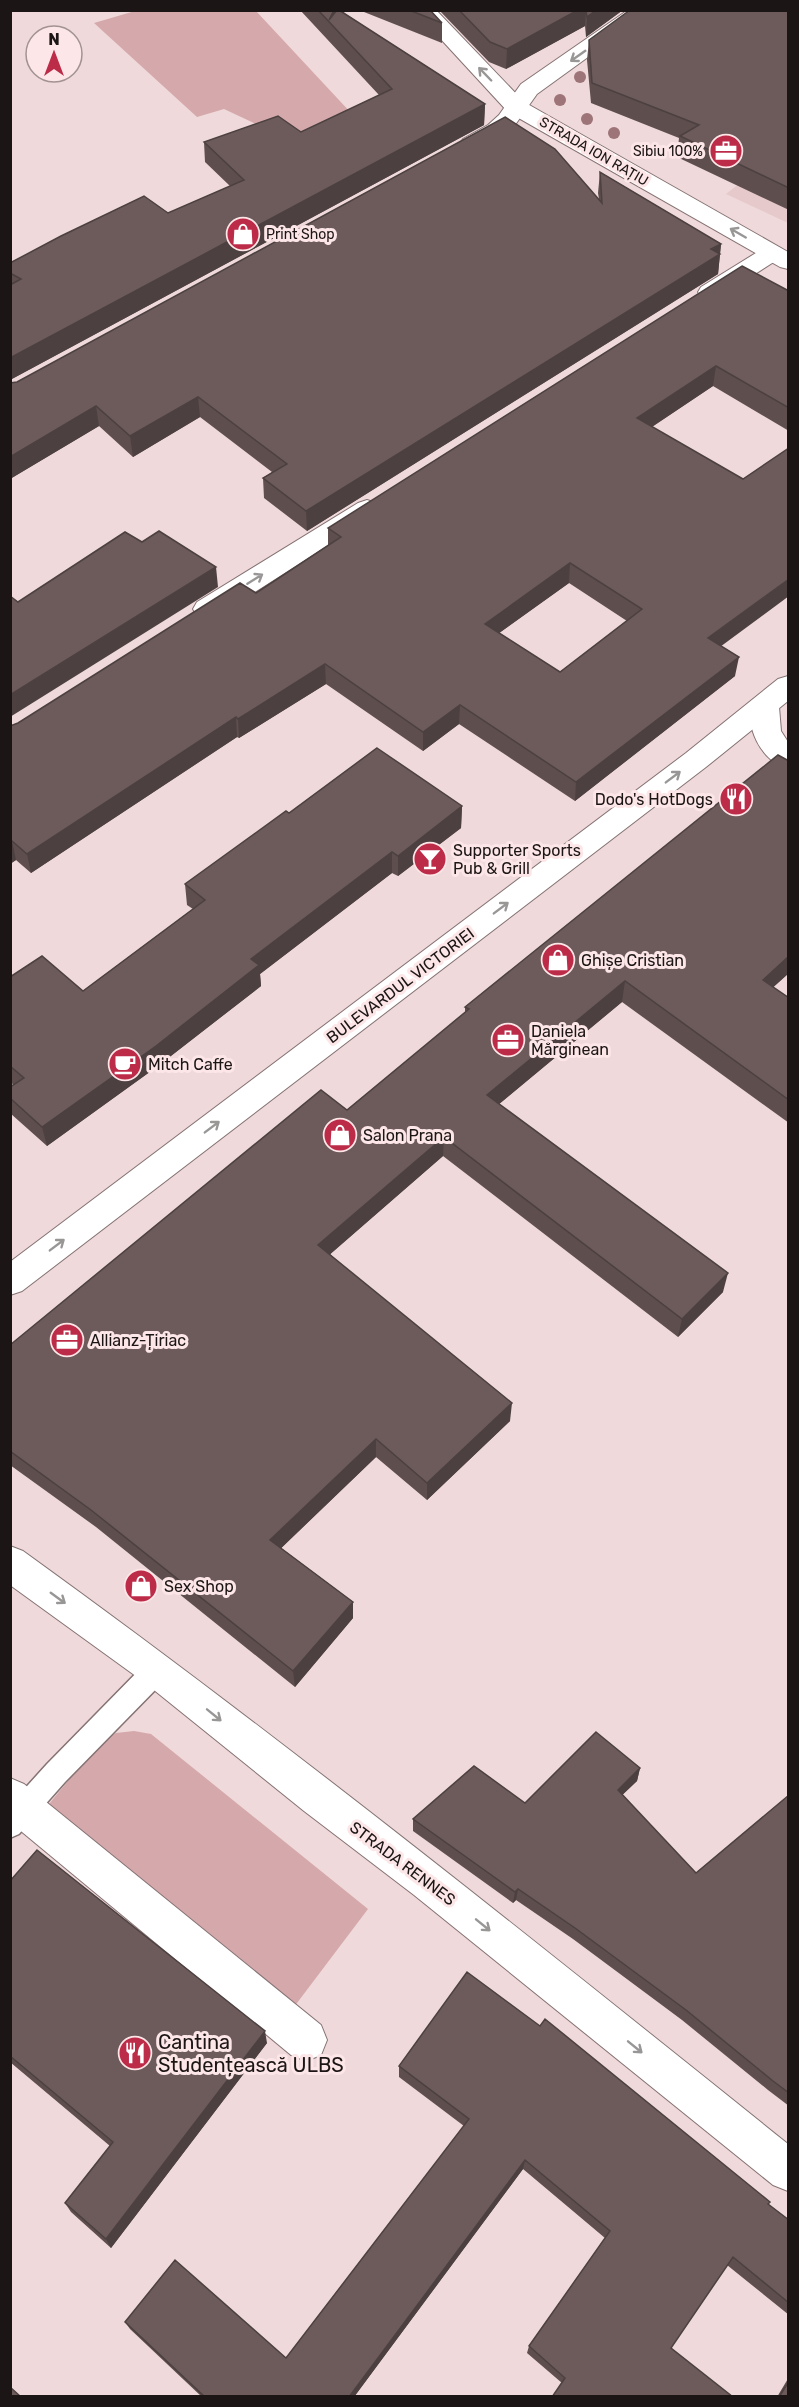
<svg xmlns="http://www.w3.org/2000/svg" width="799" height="2407" font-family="Rubik,sans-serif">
<rect width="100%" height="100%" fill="#efd9da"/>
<path fill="#e6c9ca" d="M788 145V223L726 194Z"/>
<path fill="#d5a9ab" d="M135 11H256L352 114 290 140 224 109 197 117 94 23Z
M134 1731 151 1734 368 1909 294 2007 49 1804 99 1743 116 1733Z"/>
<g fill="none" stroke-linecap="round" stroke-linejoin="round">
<defs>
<path id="service" d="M157 1658 166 1661 170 1670 166 1679 65 1782 19 1834 10 1838V1805L47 1764 148 1661Z"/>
<path id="pedestrian" d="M10 1778 24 1784 321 2025 327 2040 321 2055 306 2061 291 2055 10 1822Z"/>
<path id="minor" d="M628 10H653L537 94 515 125 504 135 479 149 471 151 463 149 460 144 463 139 488 125 499 115 521 84Z
M772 246 780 248 784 253 780 258 719 297 710 299 701 297 698 292 701 287 764 248Z
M367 500 376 503 380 509 376 515 217 616 207 618 197 616 193 609 197 602 358 503Z"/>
<path id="tertiary" d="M414 10H436L524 102 788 252V269L780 267 508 112Z
M765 697 775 700 779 707 781 731 788 742V769C763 763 741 724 755 700Z
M10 1546 23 1551C285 1740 536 1942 788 2144V2191L773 2185 414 1895 304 1811 144 1682 10 1585Z"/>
<path id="secondary" d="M788 676V701L706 767 22 1291 10 1295V1262L686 753 778 679Z"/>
</defs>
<use href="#service" stroke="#857273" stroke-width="3"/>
<use href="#pedestrian" stroke="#857273" stroke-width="2"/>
<use href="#minor" stroke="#857273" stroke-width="2"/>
<use href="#tertiary" stroke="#857273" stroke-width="2"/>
<use href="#secondary" stroke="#857273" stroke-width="2"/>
<use href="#service" fill="#fff" fill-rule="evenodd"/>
<use href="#pedestrian" fill="#fff" fill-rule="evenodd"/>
<use href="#minor" fill="#fff" fill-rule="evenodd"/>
<use href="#tertiary" fill="#fff" fill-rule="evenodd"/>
<use href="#secondary" fill="#fff" fill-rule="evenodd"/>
</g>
<g fill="#9d7478">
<circle cx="580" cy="77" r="6"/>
<circle cx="560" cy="100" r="6"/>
<circle cx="587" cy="119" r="6"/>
<circle cx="614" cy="133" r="6"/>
<circle cx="639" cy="152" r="6"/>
</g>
<path fill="#5e4e4e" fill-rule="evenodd" d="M300 10H345L344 13 485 104 484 125 10 380V263L168 213 230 186 205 162 204 142 301 132 379 95Z
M359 10H430L442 23V43Z
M439 10H623L586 37 585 26 506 69 489 62Z
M789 10V210L677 157 679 138 591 103 587 60 589 40Z
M600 172 721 244 718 274 307 531 264 498 263 478 272 472 200 417 133 457 99 426 10 479V383L17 382 599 199 598 193Z
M789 291V431L713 386 652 427 721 646 735 676 575 801 459 724 423 751 326 684 239 738 237 737 31 873 16 860 10 864 18 723 256 593 328 545V528ZM569 583 627 621 560 672 499 633Z
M789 761V973L773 987 789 998V1123L622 1002 499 1104 723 1292 678 1337 443 1156 330 1254 510 1421 427 1500 376 1457 281 1548 353 1602V1618L295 1687 96 1527 10 1465V1345L347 1110 465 1013V1007Z
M462 806 461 828 398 876 392 873 260 974 261 986 158 1066 47 1146 10 1113V1087L14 1085 10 1082V977L83 991 193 909 187 905 185 884 289 813Z
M640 1768 637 1781 622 1795 696 1873 789 1795V2106L768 2090 682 2020 573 1939 516 1900 513 1903 413 1831V1819L525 1803Z
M10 1881 267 2043 111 2248 71 2212 65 2203 110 2146 10 2062Z
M399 2066 768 2204 789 2220V2315L727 2265 562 2383 527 2353 529 2346 605 2238 523 2169 354 2397H202L130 2329 125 2322 286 2358 464 2126 399 2077Z
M789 2377V2397H777Z"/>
<path fill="#4c4040" d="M334 10H345L335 29 329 20Z
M578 10H586L585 26 506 69 507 49Z
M596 10H623L586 37 587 17Z
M485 104 484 125 10 380V358Z
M721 244 718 274 307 531 306 511Z
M716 366 713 386 635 438 637 418Z
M198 397 200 417 133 457 130 436Z
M96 406 99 426 10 479V457Z
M570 563 569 583 484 644 485 624Z
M216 567 218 587 10 717V695Z
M789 579V596L705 658 708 638Z
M739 657 735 676 575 801 576 782Z
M325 664 326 684 239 738 238 719Z
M460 705 459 724 423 751V732Z
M236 717 237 737 31 873 27 854Z
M462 806 461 828 398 876V856Z
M12 841 16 860 10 864V843Z
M392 852V873L260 974 261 986 158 1066 47 1146 42 1127 251 959Z
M789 956V973L758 1001 763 980Z
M625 981 622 1002 486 1115 487 1095Z
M444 1137 443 1156 319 1264 318 1245Z
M728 1273 723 1292 678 1337 682 1319Z
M512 1403 510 1421 427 1500V1483Z
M376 1439V1457L272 1557 270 1540Z
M353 1602V1618L295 1687 293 1671Z
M640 1768 637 1781 615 1802 618 1790Z
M518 1889 516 1900 513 1903 515 1892Z
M265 2031 267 2043 111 2248 106 2239Z
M525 2160 523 2169 354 2397H349Z"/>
<path fill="#6d5b5b" stroke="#4c4040" stroke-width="1.5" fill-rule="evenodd" d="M318 10H334L329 20 337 10H339L485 104 10 358V285L21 279 10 273V263L61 236 144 196 168 213 244 180 204 142 278 116 301 132 392 89Z
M409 10H430L442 23Z
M459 10H578L507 49 490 42Z
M586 10H596L587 17Z
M630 10H789V188L680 136 699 125 592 83 589 40Z
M505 117 555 149 602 203 600 172 721 244 711 249 720 254 306 511 263 478 287 464 198 397 130 436 96 406 10 457V383L17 382Z
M742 266 789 291V408L716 366 637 418 743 479 789 448V579L708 638 739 657 576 782 460 705 423 732 325 664 238 719 236 717 27 854 12 841 10 843V726L18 723 240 583 256 593 341 537 328 528ZM570 563 642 609 560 672 485 624Z
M159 531 216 567 10 695V596L18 602 125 532 142 542Z
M377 748 462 806 398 856 392 852 251 959 259 965 156 1046 42 1127 10 1098V1087L24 1078 10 1066V977L42 956 83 991 205 900 185 884 286 811 289 813Z
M778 755 789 761V956L763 980 789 998V1100L625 981 487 1095 728 1273 682 1319 444 1137 318 1245 512 1403 427 1483 376 1439 270 1540 353 1602 293 1671 91 1510 10 1451V1345L321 1090 347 1110 469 1009 465 1007Z
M596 1732 640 1768 618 1790 696 1873 789 1795V2093L773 2081 686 2010 575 1928 518 1889 515 1892 413 1819 474 1766 525 1803Z
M37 1850 265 2031 106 2239 65 2203 113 2142 10 2056V1881Z
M467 1972 540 2026 545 2019 770 2202 768 2204 789 2220V2303L733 2257 671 2348 733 2397H552L565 2378 529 2346 610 2231 525 2160 349 2397H205L125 2322 175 2260 286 2358 469 2119 399 2066Z
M789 2381V2397H779Z
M10 2387 21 2397H10Z"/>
<defs><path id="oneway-shaft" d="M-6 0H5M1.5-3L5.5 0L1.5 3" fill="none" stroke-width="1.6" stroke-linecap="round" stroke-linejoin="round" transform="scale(1.5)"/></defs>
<g stroke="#999696">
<use href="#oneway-shaft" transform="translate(578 56) rotate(145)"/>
<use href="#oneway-shaft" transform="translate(485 74) rotate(-134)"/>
<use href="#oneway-shaft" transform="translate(738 233) rotate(-150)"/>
<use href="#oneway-shaft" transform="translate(255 579) rotate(-32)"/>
<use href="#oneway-shaft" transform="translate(673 777) rotate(-37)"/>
<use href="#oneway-shaft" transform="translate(501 908) rotate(-37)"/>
<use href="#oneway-shaft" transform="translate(212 1127) rotate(-37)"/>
<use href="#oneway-shaft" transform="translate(57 1245) rotate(-37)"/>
<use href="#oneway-shaft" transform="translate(58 1598) rotate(36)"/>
<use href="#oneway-shaft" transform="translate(214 1715) rotate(39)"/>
<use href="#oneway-shaft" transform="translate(483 1925) rotate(39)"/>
<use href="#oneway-shaft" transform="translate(635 2047) rotate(39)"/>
</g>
<defs>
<symbol id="office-disc" viewBox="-11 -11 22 22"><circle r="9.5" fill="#bc2b48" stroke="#fce6e7"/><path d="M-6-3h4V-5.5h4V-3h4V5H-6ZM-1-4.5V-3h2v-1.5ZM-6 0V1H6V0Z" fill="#fff"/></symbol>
<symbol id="shop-disc" viewBox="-11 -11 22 22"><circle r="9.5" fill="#bc2b48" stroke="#fce6e7"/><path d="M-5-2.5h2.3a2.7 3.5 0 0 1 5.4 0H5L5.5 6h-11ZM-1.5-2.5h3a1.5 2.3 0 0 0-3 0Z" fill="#fff"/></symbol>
<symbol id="restaurant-disc" viewBox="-11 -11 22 22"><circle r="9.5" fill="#bc2b48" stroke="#fce6e7"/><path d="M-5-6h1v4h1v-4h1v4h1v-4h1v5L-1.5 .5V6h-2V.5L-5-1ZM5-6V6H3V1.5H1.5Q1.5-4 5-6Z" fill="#fff"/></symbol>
<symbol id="bar-disc" viewBox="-11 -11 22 22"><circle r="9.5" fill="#bc2b48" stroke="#fce6e7"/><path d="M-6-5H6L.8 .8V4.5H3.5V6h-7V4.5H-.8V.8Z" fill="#fff"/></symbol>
<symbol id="cafe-disc" viewBox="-11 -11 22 22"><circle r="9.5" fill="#bc2b48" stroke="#fce6e7"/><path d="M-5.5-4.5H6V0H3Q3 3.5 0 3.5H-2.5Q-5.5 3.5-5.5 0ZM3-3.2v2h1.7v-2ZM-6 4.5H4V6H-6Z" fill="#fff"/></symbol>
</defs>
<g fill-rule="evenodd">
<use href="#office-disc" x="707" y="132" width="38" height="38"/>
<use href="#shop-disc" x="224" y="215" width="38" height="38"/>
<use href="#restaurant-disc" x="717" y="780" width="38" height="38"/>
<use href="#bar-disc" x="411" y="840" width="38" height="38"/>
<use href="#shop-disc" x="539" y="941" width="38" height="38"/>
<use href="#office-disc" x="489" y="1021" width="38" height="38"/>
<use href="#cafe-disc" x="106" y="1045" width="38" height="38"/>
<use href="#shop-disc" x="321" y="1116" width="38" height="38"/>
<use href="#office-disc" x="48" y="1321" width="38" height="38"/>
<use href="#shop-disc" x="122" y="1567" width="38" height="38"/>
<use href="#restaurant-disc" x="116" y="2034" width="38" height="38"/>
</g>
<g text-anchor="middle" stroke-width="6" stroke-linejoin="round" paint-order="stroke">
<g font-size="14" fill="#1c1515" stroke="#fce6e7">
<text transform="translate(594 151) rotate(30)" y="5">STRADA ION RAȚIU</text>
</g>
<g font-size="14" fill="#1c1515" stroke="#fce6e7" text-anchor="end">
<text x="703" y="156">Sibiu 100%</text>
<text x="266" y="239" text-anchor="start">Print Shop</text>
</g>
<g font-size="16" fill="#1c1515" stroke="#fce6e7" text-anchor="start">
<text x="713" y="805" text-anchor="end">Dodo's HotDogs</text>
<text x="453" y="856">Supporter Sports<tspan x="453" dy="18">Pub &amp; Grill</tspan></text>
<text x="581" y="966">Ghișe Cristian</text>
<text x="531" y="1037">Daniela<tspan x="531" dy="18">Mărginean</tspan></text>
<text x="148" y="1070">Mitch Caffe</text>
<text x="363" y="1141">Salon Prana</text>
<text x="90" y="1346">Allianz-Țiriac</text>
<text x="164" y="1592">Sex Shop</text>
</g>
<g font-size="16" fill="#1c1515" stroke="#fce6e7">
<text transform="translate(400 985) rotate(-37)" y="6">BULEVARDUL VICTORIEI</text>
<text transform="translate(403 1863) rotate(37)" y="6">STRADA RENNES</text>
</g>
<g font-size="20" fill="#1c1515" stroke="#fce6e7" text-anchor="start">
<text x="158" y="2049">Cantina<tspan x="158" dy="23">Studențească ULBS</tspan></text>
</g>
</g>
<rect width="799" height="2407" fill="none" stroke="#1c1515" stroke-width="24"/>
<g transform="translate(54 54)"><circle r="28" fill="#fce6e7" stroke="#a29293" stroke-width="1.5"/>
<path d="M0-4.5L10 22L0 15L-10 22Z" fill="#bc2b48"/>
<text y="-9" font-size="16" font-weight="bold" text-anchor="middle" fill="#1c1515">N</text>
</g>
</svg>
